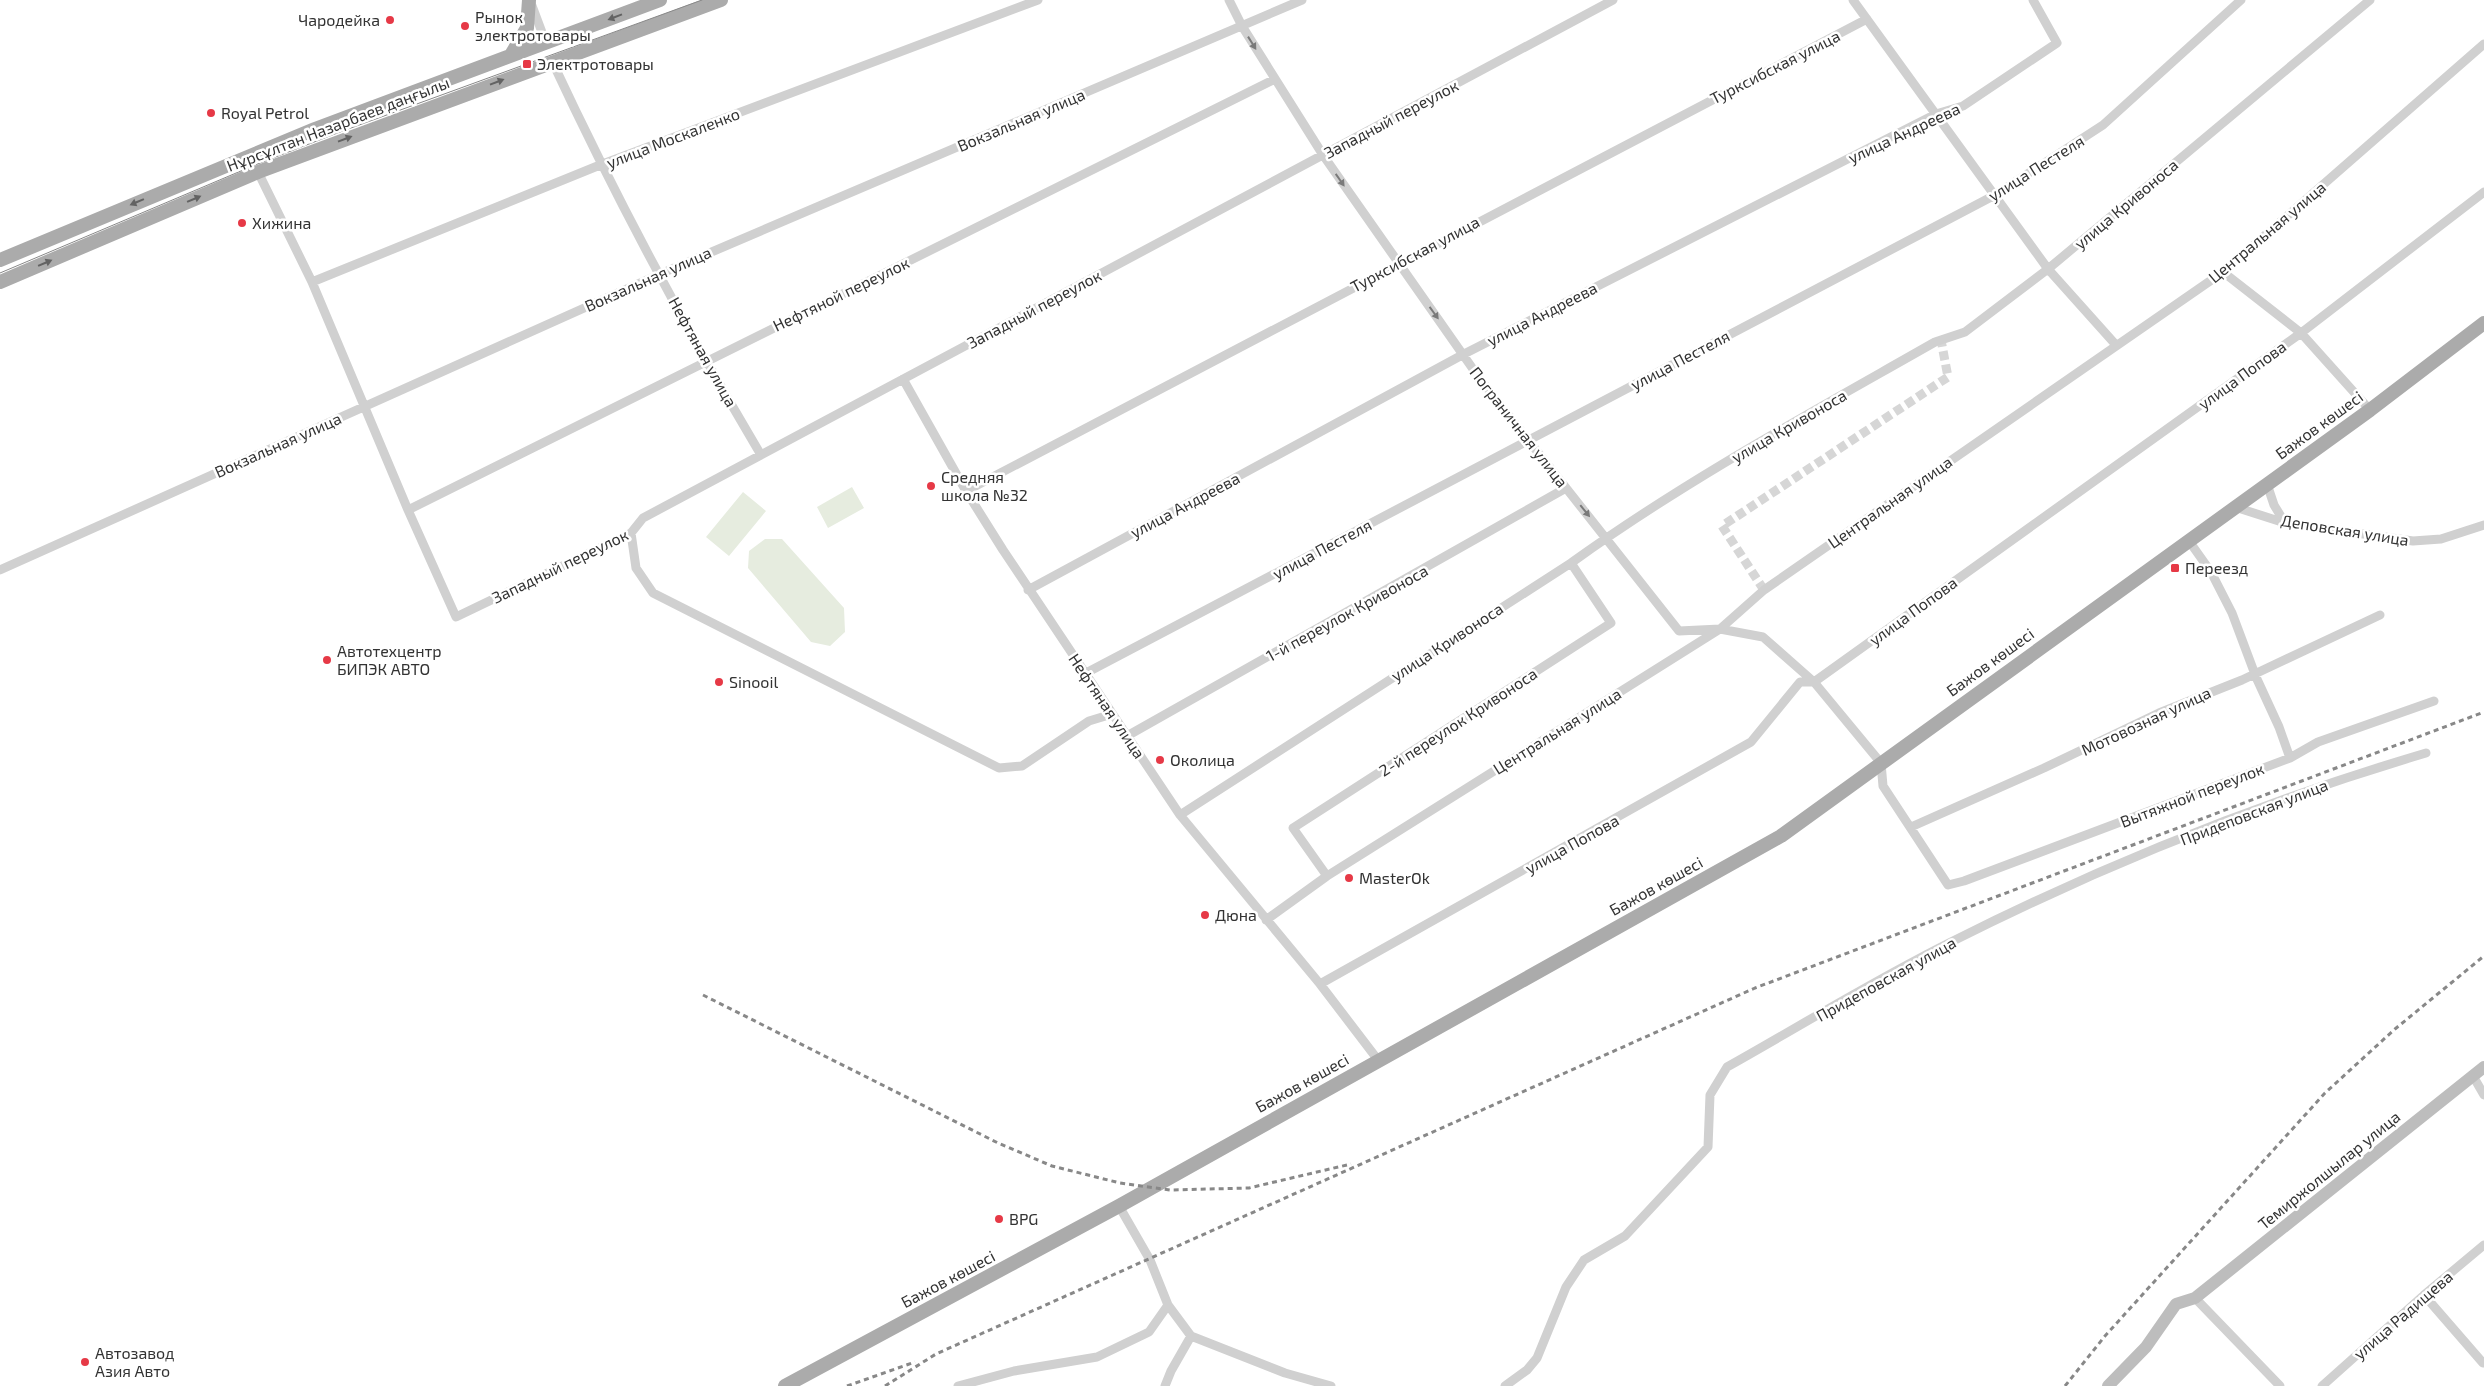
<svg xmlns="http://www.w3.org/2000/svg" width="2484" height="1386" font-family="'Exo 2',sans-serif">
<rect width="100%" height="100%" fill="#fff"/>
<path fill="#e6ecdf" d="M852 487 864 508 828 528 817 507Z
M743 492 766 511 729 556 706 537Z
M765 539H782L844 608 845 632 830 646 811 642 748 568 749 551Z"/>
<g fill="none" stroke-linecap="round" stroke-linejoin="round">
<path stroke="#d6d6d6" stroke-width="9" stroke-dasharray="9 4.5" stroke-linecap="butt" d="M1764 590 1722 526 1948 377 1941 340"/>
<path stroke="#d0d0d0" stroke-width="9" d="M1229 0 1242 26 1323 155 1480 379 1679 631 1720 629 1763 637 1814 682 1881 763 1883 786 1948 885 1964 881 2290 758 2318 742 2434 701
M1853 0 2048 269 2116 345
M531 3 546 43
M552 61C615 196 685 327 761 455
M258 172 312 282 408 510 456 617 631 533 643 518 1613 0
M2223 272 2301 333 2370 410
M312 282 600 165 1038 0
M903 379 966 491 1003 550 1180 815 1320 984 1378 1060
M2267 484 2274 505 2285 523
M966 491 1867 19
M2235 507 2285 523 2413 541 2441 539 2484 525
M408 510 1275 79
M631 533 636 568 653 593 999 768 1022 766 1089 721 1112 714
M2189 541 2211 572 2232 613 2256 677 2279 727 2290 758
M0 570 660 274 1302 0
M1028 590 1464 354 1936 114 1963 106 2057 43 2033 0
M1086 673 1995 195 2103 125 2241 0
M1127 736 1566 488
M1180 815 1571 563C1686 480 1812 412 1935 342L1965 332 2048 269 2370 0
M1911 827 2044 768 2159 713 2242 680 2380 615
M1327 876 1293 828 1611 623 1571 563
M1266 920 1327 876 1720 629 1764 590 2223 272 2484 44
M1320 984 1751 742 1800 682H1814L2301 333 2484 192
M2473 1076 2484 1095
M1119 1206 1150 1260 1168 1305 1191 1336 1285 1373 1331 1386
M2424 1295 2483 1363
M2195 1298 2280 1386
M958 1386 1014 1371 1097 1357 1149 1332 1168 1305
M1165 1386 1171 1371 1191 1336
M1505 1386 1527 1370 1537 1358 1566 1287 1584 1260 1625 1236 1708 1147 1710 1095 1727 1067C1802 1025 1876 979 1953 941 2104 865 2264 801 2426 753
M2322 1386 2424 1295 2484 1245"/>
<path stroke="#bdbdbd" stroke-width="12" d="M2108 1386 2146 1347 2176 1304 2195 1298 2484 1067"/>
<path stroke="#ababab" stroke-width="14" d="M511 55 527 28 529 0
M0 260 315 129 660 0
M0 282 258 172 721 0
M785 1386 1119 1206 1781 836 2370 410 2484 323"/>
<path stroke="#888" stroke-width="1" d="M0 273 255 165 340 132 702 0"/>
<path stroke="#888" stroke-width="3" stroke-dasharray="5 4" stroke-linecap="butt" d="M703 995 998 1143 1052 1166 1120 1183 1170 1190 1249 1188 1351 1164
M847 1386 915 1362
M885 1386 936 1354 1755 988 2484 712
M2065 1386 2105 1336 2325 1093 2395 1029 2484 956"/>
</g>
<defs><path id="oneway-solid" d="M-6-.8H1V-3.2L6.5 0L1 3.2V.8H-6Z" transform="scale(1.25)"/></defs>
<g fill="#636363">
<use href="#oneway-solid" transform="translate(615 17) rotate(159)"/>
<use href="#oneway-solid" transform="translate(497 82) rotate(-21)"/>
<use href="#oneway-solid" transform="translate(345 139) rotate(-21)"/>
<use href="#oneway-solid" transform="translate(194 199) rotate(-23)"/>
<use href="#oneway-solid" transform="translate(137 202) rotate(157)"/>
<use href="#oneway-solid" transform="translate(45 263) rotate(-23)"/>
</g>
<g fill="#7a7a7a">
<use href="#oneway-solid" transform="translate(1252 43) rotate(58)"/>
<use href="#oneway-solid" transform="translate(1340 180) rotate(55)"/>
<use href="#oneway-solid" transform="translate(1434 313) rotate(54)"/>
<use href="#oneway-solid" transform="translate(1585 511) rotate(51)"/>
</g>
<g fill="#e63946" stroke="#fff" stroke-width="2">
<circle cx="390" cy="20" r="5"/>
<circle cx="465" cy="26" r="5"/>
<rect x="522" y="59" width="10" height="10" rx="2.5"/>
<circle cx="211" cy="113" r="5"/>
<circle cx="242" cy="223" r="5"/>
<circle cx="931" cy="486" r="5"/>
<rect x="2170" y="563" width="10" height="10" rx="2.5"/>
<circle cx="327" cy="660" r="5"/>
<circle cx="719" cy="682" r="5"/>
<circle cx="1160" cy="760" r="5"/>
<circle cx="1349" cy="878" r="5"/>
<circle cx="1205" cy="915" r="5"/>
<circle cx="999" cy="1219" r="5"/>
<circle cx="85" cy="1362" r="5"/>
</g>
<g text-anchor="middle" stroke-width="5" stroke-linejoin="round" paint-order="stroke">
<g font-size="16" fill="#333" stroke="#fff" text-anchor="start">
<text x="475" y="23">Рынок<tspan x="475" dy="18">электротовары</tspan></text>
<text x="380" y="26" text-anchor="end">Чародейка</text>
<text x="537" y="70">Электротовары</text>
<text x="221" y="119">Royal Petrol</text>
<text x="252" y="229">Хижина</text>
<text x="941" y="483">Средняя<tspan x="941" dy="18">школа №32</tspan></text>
<text x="2185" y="574">Переезд</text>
<text x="337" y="657">Автотехцентр<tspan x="337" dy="18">БИПЭК АВТО</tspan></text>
<text x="729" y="688">Sinooil</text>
<text x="1170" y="766">Околица</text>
<text x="1359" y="884">MasterOk</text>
<text x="1215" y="921">Дюна</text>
<text x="1009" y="1225">BPG</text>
<text x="95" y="1359">Автозавод<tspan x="95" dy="18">Азия Авто</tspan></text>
</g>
<g font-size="16" fill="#333" stroke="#fff">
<text transform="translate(1775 67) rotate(-27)" y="6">Турксибская улица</text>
<text transform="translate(1391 119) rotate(-28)" y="6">Западный переулок</text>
<text transform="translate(1021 120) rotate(-23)" y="6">Вокзальная улица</text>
<text transform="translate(338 124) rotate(-21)" y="6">Нұрсұлтан Назарбаев даңғылы</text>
<text transform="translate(1904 133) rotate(-25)" y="6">улица Андреева</text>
<text transform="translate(673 138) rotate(-21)" y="6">улица Москаленко</text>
<text transform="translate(2036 168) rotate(-32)" y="6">улица Пестеля</text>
<text transform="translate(2126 204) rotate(-40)" y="6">улица Кривоноса</text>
<text transform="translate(2267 232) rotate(-40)" y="6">Центральная улица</text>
<text transform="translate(1415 254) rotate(-28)" y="6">Турксибская улица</text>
<text transform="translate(648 279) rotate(-24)" y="6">Вокзальная улица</text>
<text transform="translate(841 294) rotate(-26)" y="6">Нефтяной переулок</text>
<text transform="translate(1034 309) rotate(-28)" y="6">Западный переулок</text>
<text transform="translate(1542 314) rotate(-27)" y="6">улица Андреева</text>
<text transform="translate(703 352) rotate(61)" y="6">Нефтяная улица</text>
<text transform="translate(1680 360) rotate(-28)" y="6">улица Пестеля</text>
<text transform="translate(2242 375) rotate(-36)" y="6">улица Попова</text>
<text transform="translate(2319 425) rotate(-36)" y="6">Бажов көшесі</text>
<text transform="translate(1789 426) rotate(-30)" y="6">улица Кривоноса</text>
<text transform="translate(1519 427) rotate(52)" y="6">Пограничная улица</text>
<text transform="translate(278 445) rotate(-24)" y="6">Вокзальная улица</text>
<text transform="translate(1890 502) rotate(-35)" y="6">Центральная улица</text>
<text transform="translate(1185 505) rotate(-28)" y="6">улица Андреева</text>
<text transform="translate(2345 530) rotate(9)" y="6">Деповская улица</text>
<text transform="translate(1322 549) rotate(-28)" y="6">улица Пестеля</text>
<text transform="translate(560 566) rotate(-26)" y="6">Западный переулок</text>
<text transform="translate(1913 611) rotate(-36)" y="6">улица Попова</text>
<text transform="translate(1347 613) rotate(-29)" y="6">1-й переулок Кривоноса</text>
<text transform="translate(1447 642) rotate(-33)" y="6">улица Кривоноса</text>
<text transform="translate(1990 662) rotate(-36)" y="6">Бажов көшесі</text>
<text transform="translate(1107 706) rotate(56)" y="6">Нефтяная улица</text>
<text transform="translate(2146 721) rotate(-25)" y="6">Мотовозная улица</text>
<text transform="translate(1458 722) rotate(-33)" y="6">2-й переулок Кривоноса</text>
<text transform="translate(1557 731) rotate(-32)" y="6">Центральная улица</text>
<text transform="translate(2192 795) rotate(-21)" y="6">Вытяжной переулок</text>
<text transform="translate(2254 812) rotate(-21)" y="6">Придеповская улица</text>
<text transform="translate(1572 844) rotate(-29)" y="6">улица Попова</text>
<text transform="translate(1656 886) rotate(-29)" y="6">Бажов көшесі</text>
<text transform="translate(1886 979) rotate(-29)" y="6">Придеповская улица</text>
<text transform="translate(1302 1083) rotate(-29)" y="6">Бажов көшесі</text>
<text transform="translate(2329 1170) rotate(-39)" y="6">Темиржолшылар улица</text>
<text transform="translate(948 1279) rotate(-28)" y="6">Бажов көшесі</text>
<text transform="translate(2403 1315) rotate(-41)" y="6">улица Радищева</text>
</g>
</g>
</svg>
